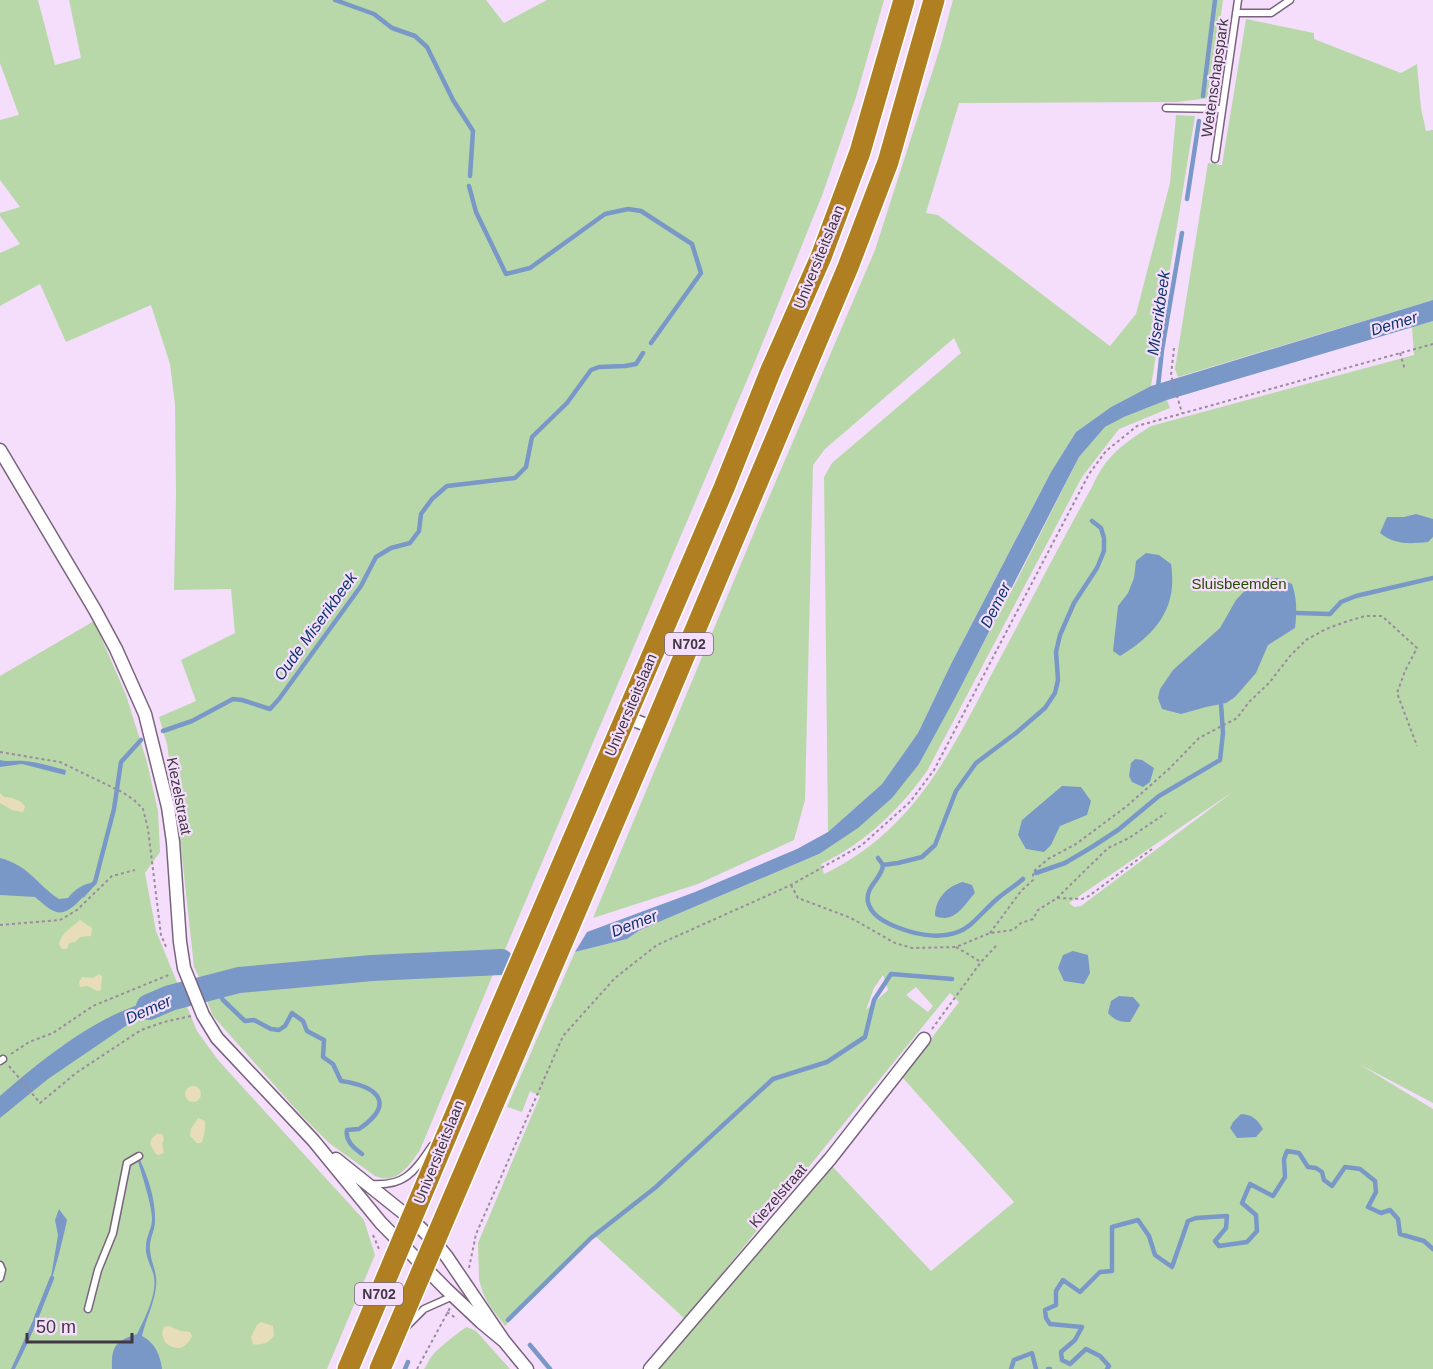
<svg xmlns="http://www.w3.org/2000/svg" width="1433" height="1369" font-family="Arial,sans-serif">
<rect width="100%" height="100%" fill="#f5defb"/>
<path fill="#b9d8a9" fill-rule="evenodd" d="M0 0H38L55 65 81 58 69 0H486L504 23 547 0H884L856 97 823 193 756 359 504 952 490 950 273 969 224 975 205 980 199 977 194 967 180 838 167 744 159 717 196 701 181 660 235 633 231 589 174 590 176 495 175 405 170 364 151 305 66 342 40 284 0 306V253L20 244 0 216V213L20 207 0 180V120L19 115 0 63Z
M953 0H1223L1209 98 1177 102 959 103 926 213 938 215 1110 346 1136 314 1170 183 1176 115 1195 116 1151 386 1111 407 1076 432 1051 472 951 664 918 733 882 784 828 832 824 477 832 463 961 353 954 338 825 449 813 465 805 800 794 840 698 884 593 918 758 523 875 250 940 48Z
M1246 19 1314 33V39L1401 73 1417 64 1421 108 1426 131 1433 130V300L1178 377 1175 369 1208 163 1222 165Z
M1433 321V1103L1359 1064 1433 1109V1369H658L831 1165 931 1271 1014 1202 902 1077 959 1002 950 993 685 1319 593 1234 505 1326 489 1305 483 1293 479 1280 478 1243 540 1096 530 1091 522 1112 507 1107 575 952 627 939 640 930 819 854 919 764 1016 582 1079 457 1105 427 1124 417 1167 400 1170 408 1119 429 1082 477 927 771C900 809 864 844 821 864L824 874C916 830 952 749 997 664 1029 605 1059 545 1092 487 1106 455 1123 444 1151 426L1414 355 1412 327ZM1234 791 1081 906 1074 907 1069 903ZM883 975 888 990 866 1010 874 988ZM916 987 933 1006 928 1012 906 995Z
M94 621 126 695 147 762 158 811 160 852 145 873 156 931 197 1031 218 1060 364 1220 375 1255 327 1369H0V676Z
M494 972 420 1150C409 1166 397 1185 375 1176L329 1143 301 1115 213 1016 207 1001 223 991 236 987Z
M467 1327 476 1331 510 1369H424C427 1365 429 1359 432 1356 436 1350 462 1329 467 1327Z"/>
<path fill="#e7deb9" d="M0 793 4 797C11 797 22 800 25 807L23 812 12 810 0 803Z
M80 920 92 928 91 936 80 937 75 942 69 943 67 949H62L59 944C62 931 72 928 80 920Z
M99 974 102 976 101 990 97 991 88 986 80 987 79 982 82 977 93 978Z
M185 1094a8 8 0 1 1 16 0a8 8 0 1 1-16 0Z
M198 1118 205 1121C205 1127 205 1138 201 1143H197L190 1136 191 1129Z
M157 1134H162L164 1139 162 1144 164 1153 159 1155 156 1154 150 1144 152 1138Z
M261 1322 273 1326 274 1335C271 1342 261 1346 253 1344L251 1337 257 1325Z
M169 1326 181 1331 190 1332 192 1336C186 1349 176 1352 165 1342L162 1334 164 1327Z"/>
<path fill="#7998c8" d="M1433 300V321L1167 400 1124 417 1105 427 1079 457 955 698 919 764 892 798 858 828 819 854 640 930 627 939 575 952 587 932 695 892 797 849 828 832 882 784 918 733 951 664 1051 472 1076 432 1111 407 1151 386Z
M1416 514 1433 519V537L1428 542C1409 544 1395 545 1380 533L1387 517H1404Z
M1146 553 1159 555 1171 564C1178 608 1156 634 1120 656L1113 651 1118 606 1128 593 1134 578 1136 561Z
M1278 578 1292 584C1297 599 1297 612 1295 628L1268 645 1256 673 1235 697 1226 703 1206 707 1181 714 1162 709 1158 698 1160 689 1173 670 1220 628 1236 600 1250 585 1262 580Z
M1135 759 1142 760 1154 768 1150 782 1143 787 1132 782 1129 776 1131 763Z
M0 760C9 762 17 760 25 761 39 762 52 767 66 770L65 775 22 764 0 767Z
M1062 786 1081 787 1091 801 1087 815 1060 826 1051 845 1044 852 1026 849 1018 835 1022 820Z
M0 858C30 866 36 884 59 899L68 898C75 889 83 884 95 882 88 887 89 891 83 897 61 921 55 914 35 897L0 895Z
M963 882 972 885 975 893C963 906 955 924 935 916 935 899 947 886 963 882Z
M1073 951 1088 955 1090 973 1084 984 1064 981 1058 968 1063 955Z
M179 992 183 1001 136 1019 48 1079 0 1118V1096C33 1067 78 1031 118 1013 138 1004 158 998 179 992Z
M1119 996 1133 997 1140 1005 1130 1022C1121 1022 1115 1021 1108 1013L1111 1001Z
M1241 1114C1253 1115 1257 1119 1263 1129L1256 1137 1237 1138 1230 1128 1233 1122Z
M140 1160C149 1179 156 1202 155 1223 154 1233 149 1240 150 1250 151 1263 158 1273 156 1287 154 1304 146 1319 142 1336 155 1343 160 1354 162 1369H112C111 1346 116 1341 137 1334 145 1318 159 1291 153 1273 150 1264 145 1256 146 1246 146 1236 152 1229 152 1219 152 1205 142 1176 138 1161Z
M59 1209 67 1220C56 1272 40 1321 15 1369H11L50 1283 58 1235 55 1220Z"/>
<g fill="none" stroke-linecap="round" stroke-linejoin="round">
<path stroke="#7998c8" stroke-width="4.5" d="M335 0 374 14 392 28 415 36 427 47 453 100 473 131 470 176
M1203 96 1215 0
M469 186 476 212 506 274 530 268 605 214 628 209 641 211 692 244 701 273 651 343
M1187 199 1199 121
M1158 387 1162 350 1182 233
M1297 613 1330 614 1341 602 1356 596 1433 578
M163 731 192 721 233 699 242 700 270 709 279 699 361 586 376 557 391 548 410 543 419 531 421 514 432 499 447 486 515 478 526 467 532 437 567 403 591 370 599 367 625 366 636 364 643 353
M878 858 883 865C882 879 865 886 868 902 871 915 883 921 894 926 918 936 949 942 970 925 979 917 988 907 997 899 1005 892 1015 886 1023 879
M883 865 898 863 922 857 935 845 956 791 976 763 1016 733 1045 708 1055 693 1058 680 1056 652 1060 635 1074 603 1097 568 1104 551V538L1101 528 1092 521
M1036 873 1065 863 1092 847 1118 830 1159 796 1220 760 1223 733 1221 704
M83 895 95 882 114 809 121 762 141 740
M216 986 223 1000 245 1021 254 1020 271 1029 279 1030 285 1026 292 1013 303 1021 307 1031 324 1040 323 1057 333 1064 341 1081C377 1086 397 1103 359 1129L347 1130C345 1141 354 1148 362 1154
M36 1318 52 1278
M508 1320 591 1238 656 1187 773 1079 827 1062 865 1037 874 1000 891 974 952 979
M530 1345 550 1369
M405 1369 408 1362
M1011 1369 1014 1360 1032 1353 1036 1369
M1048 1369H1050
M1107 1369 1109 1366 1100 1356 1086 1349 1070 1364 1062 1360 1061 1352 1075 1340 1082 1327 1050 1324 1046 1318 1045 1310 1056 1305V1291L1063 1280 1080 1292 1100 1272 1112 1271V1227L1138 1220 1149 1236 1155 1255 1172 1267 1188 1221 1196 1218 1227 1216 1226 1228 1215 1241 1219 1246 1247 1242 1257 1231 1256 1215 1242 1203 1250 1184 1273 1196 1285 1177 1284 1159 1287 1151 1299 1153 1308 1167 1316 1168 1322 1172 1324 1180 1332 1186 1345 1167 1360 1169 1375 1181 1376 1192 1368 1207 1381 1213 1390 1210 1398 1219 1400 1234 1424 1241 1433 1249"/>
<path stroke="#7998c8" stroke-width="26" d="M149 1007 170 998 239 980 372 968 501 962"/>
<defs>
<path id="lane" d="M1236 13H1271L1290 0
M1166 108 1222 109
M1215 159 1238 0
M0 1061 3 1059
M370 1184C405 1187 414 1172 432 1146
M0 1265 2 1270 0 1278
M88 1309 98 1270 113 1233 127 1163 139 1156
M407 1326 424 1309 453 1296"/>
<path id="street" d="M0 450 95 610 116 649 145 714 168 807 173 842 180 942 184 968 203 1015 217 1038 313 1140 381 1223 446 1289 481 1322 504 1341
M626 717 654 728
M336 1159 411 1219 434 1241 447 1257 504 1341 527 1369
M650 1369 830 1159 924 1039"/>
<path id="highway" d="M348 1369 486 1042 724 488 771 370 821 257 860 152 904 0
M380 1369 654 728 848 267 888 162 934 0"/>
</defs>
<use href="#lane" stroke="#79647d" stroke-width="9"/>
<use href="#street" stroke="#79647d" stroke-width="15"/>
<use href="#highway" stroke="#fff" stroke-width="24"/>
<path stroke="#9b8b9f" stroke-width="2" stroke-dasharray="3 3" stroke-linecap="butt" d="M1174 348 1171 375 1182 413
M1400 353 1405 370
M0 752 60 762 122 792 134 800 143 809 148 829 161 935 167 949
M791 885 798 898 851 918 895 943 912 948 956 947 990 933 1013 930 1021 923 1033 919 1038 910 1057 898 1082 899 1089 896 1152 849
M1057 898 1108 848 1129 838 1166 813
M0 925 60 920 77 910 112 876 135 870
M990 933 1021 891 1033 880V872L1048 859 1076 844 1127 806 1170 768 1199 738 1237 718 1249 702 1269 683 1290 656 1306 640 1326 629 1345 622 1365 616H1382L1417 648 1405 671 1397 693 1417 746
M956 947 981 962
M932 1029 981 962 996 946
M11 1054 29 1042 53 1033 93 1006 171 974
M9 1066 40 1103 76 1073 141 1030 164 1022 191 1016
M373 1235 379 1249
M469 1268 476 1234 563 1036 615 978 657 945 791 885 862 845 910 802 934 770 1089 474 1106 451 1137 426 1433 344
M447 1312 457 1319
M417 1369 450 1308"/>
<use href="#lane" stroke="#fff" stroke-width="6"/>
<use href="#street" stroke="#fff" stroke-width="12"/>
<use href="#highway" stroke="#af7f21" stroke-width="21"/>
</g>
<g text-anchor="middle" stroke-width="4.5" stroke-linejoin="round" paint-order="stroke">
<g fill="#f5defb" stroke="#76697a" stroke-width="1.5">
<rect x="665" y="633" width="48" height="22" rx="4.5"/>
<rect x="355" y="1283" width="48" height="22" rx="4.5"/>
</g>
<g font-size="14" font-weight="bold" fill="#403742">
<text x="689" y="649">N702</text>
<text x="379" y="1299">N702</text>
</g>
<g font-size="15" fill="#403742" stroke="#f5defb">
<text transform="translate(1215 78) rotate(-82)" y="5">Wetenschapspark</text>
<text transform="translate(819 257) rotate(-68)" y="5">Universiteitslaan</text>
<text transform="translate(631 705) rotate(-67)" y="5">Universiteitslaan</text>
<text transform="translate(179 796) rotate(79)" y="5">Kiezelstraat</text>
<text transform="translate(439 1152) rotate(-68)" y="5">Universiteitslaan</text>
<text transform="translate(778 1196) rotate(-49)" y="5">Kiezelstraat</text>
</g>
<g font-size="15" fill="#244d00" stroke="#f5defb">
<text x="1239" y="589">Sluisbeemden</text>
</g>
<g font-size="16" font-style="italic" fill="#0e3570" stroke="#f5defb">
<text transform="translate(1158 313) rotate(-82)" y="6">Miserikbeek</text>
<text transform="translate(1394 323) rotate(-17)" y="6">Demer</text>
<text transform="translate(995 605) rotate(-63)" y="6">Demer</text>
<text transform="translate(315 626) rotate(-54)" y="6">Oude Miserikbeek</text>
<text transform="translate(634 923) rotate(-21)" y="6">Demer</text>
<text transform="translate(148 1009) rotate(-24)" y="6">Demer</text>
</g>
</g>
<path d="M27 1333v9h105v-9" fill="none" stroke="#403742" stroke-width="3"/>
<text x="36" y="1333" font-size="18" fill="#403742" stroke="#f5defb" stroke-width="4.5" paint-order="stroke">50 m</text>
</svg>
